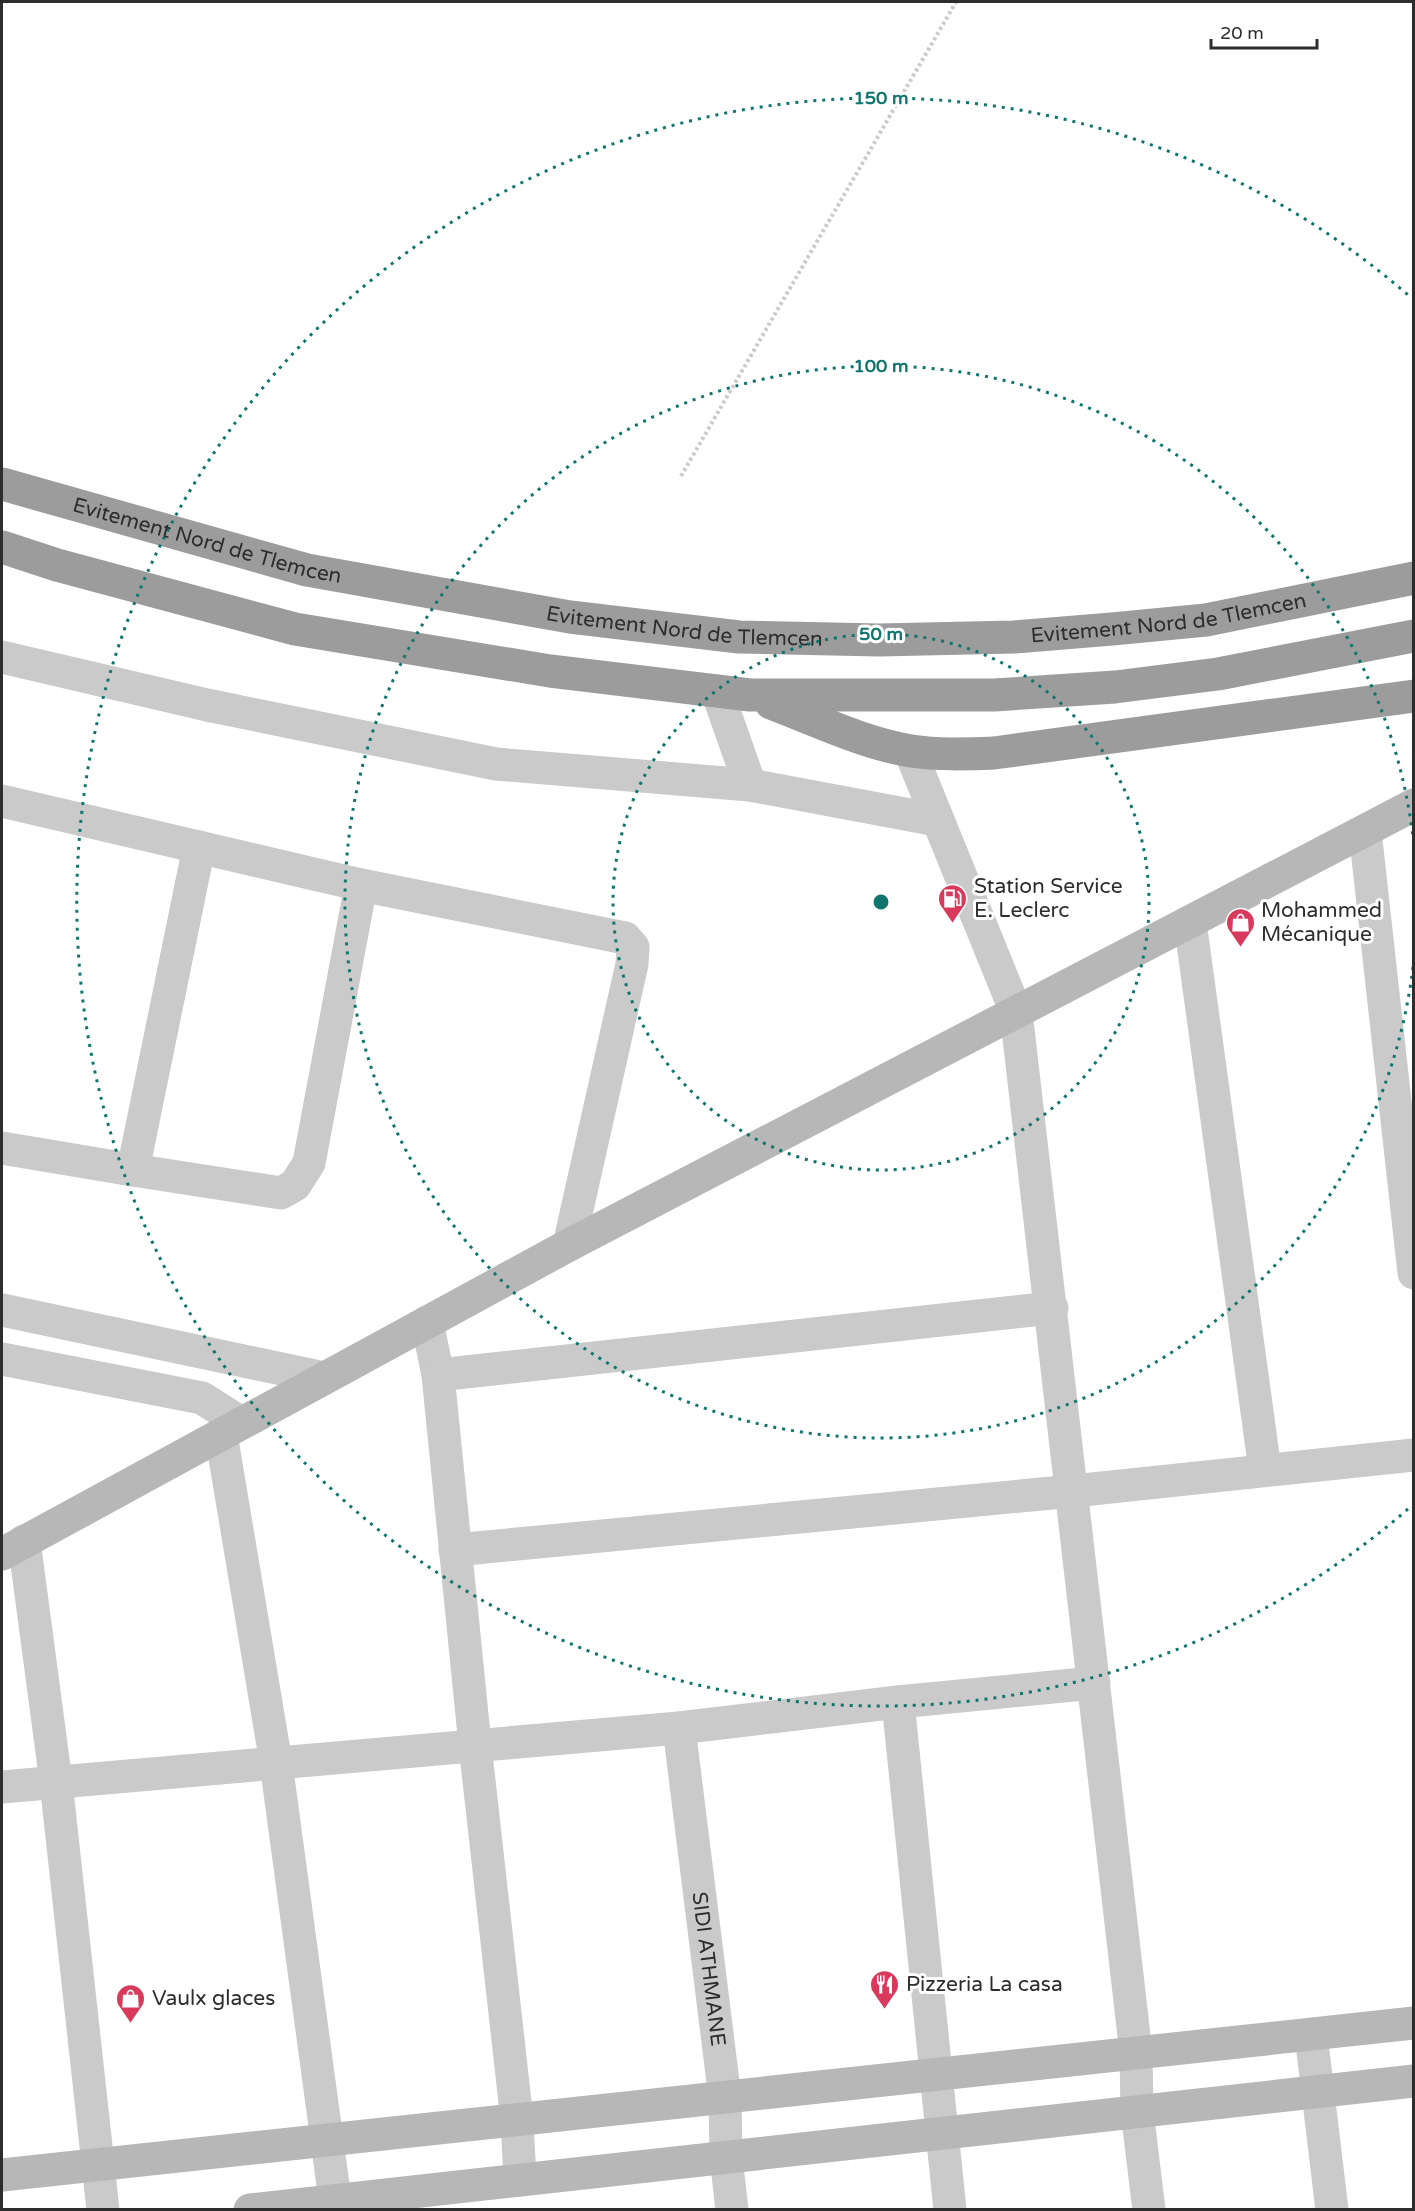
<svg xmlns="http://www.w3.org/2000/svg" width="1415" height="2211" font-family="'Varela Round',sans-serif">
<rect width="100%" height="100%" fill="#fff"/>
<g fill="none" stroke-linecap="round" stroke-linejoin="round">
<path stroke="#cacaca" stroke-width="4" stroke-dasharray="3 3" stroke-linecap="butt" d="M681 476 956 2"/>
<g stroke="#cacaca" stroke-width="33">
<path d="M2 657 207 705 496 764 750 785 937 820"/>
<path d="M717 691 750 785"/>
<path d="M910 751 1016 1012 1136 2053 1137 2111 1149 2210"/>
<path d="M2 801 361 885 625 938 633 947 632 964 569 1245"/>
<path d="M199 847 133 1170 281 1193 295 1185 309 1163 361 885"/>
<path d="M1190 922 1265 1470"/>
<path d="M2 1148 133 1170"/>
<path d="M2 1310 324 1378"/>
<path d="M427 1322 438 1375 475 1745 517 2120 520 2180"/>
<path d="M2 1359 202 1398 241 1423"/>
<path d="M438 1375 1052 1308"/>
<path d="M221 1434 276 1763 335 2200"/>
<path d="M24 1541 56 1782 103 2210"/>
<path d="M455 1550 1073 1491 1414 1455"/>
<path d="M898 1702 950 2210"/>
<path id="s1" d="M679 1728 725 2098 726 2157 732 2210"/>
<path d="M2 1787 679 1728 898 1702 1094 1683"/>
<path d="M1311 2035 1332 2210"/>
</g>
<path stroke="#cacaca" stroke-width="33" d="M1365 831 1414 1273"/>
<path stroke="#b7b7b7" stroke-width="33" d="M2 1554 569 1245 1414 805
M2 2175 1414 2023
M250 2210 1414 2081"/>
<g stroke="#9c9c9c" stroke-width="33">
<path id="s2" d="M2 484 307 570 570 617 739 637 879 640 1014 637 1112 629 1206 620 1414 578"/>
<path d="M2 547 57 565 295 629 550 671 750 695H994L1115 687 1218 674 1414 636"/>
<path d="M771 703C816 720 863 743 911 751 938 755 966 754 994 753L1414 696"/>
</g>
</g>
<g fill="none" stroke="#0f766e" stroke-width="3" stroke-dasharray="3 6">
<circle cx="881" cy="902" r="268"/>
<path d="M1413 967A536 536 0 1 1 1413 837"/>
<path d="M1408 1509A804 804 0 1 1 1408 295"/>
</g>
<defs>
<symbol id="fuel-pin" viewBox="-11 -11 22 30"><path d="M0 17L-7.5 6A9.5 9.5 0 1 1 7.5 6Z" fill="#d93a5c" stroke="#fff"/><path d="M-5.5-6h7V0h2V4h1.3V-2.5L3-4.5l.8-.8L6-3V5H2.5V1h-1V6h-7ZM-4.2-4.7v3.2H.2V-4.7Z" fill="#fff"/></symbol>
<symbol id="shop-pin" viewBox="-11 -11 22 30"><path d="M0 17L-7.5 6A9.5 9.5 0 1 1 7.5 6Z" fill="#d93a5c" stroke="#fff"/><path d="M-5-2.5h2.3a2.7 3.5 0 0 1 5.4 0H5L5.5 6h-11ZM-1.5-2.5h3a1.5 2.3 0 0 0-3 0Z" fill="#fff"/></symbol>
<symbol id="restaurant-pin" viewBox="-11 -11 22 30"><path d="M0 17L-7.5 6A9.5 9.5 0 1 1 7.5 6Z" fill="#d93a5c" stroke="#fff"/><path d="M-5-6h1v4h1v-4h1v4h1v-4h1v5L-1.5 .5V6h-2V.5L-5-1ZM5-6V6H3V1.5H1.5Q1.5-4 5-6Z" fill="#fff"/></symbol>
</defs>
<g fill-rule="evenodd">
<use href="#fuel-pin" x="936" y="882" width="33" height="45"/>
<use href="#shop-pin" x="1224" y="906" width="33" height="45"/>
<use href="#restaurant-pin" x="868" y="1968" width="33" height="45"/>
<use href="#shop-pin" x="114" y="1982" width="33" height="45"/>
</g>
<g text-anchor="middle" stroke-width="6" stroke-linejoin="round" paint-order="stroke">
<g font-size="21" fill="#2d2d2d" stroke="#fff">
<text dy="7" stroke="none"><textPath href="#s2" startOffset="213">Evitement Nord de Tlemcen</textPath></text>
<text dy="7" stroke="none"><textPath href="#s2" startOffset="1185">Evitement Nord de Tlemcen</textPath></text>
<text dy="7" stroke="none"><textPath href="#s2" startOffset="699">Evitement Nord de Tlemcen</textPath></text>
<text dy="7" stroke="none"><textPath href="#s1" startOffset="243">SIDI ATHMANE</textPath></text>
</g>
<g font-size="21" fill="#2d2d2d" stroke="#fff" text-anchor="start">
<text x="974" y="893">Station Service<tspan x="974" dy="24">E. Leclerc</tspan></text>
<text x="1261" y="917">Mohammed<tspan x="1261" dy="24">Mécanique</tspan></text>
<text x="906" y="1991">Pizzeria La casa</text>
<text x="152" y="2005">Vaulx glaces</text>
</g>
</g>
<circle cx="881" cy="902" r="9" fill="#0f766e" stroke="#fff" stroke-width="3"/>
<g font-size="18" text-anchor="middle" font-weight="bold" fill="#0f766e" stroke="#fff" stroke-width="6" stroke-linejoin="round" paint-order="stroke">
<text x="881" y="104">150 m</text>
<text x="881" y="372">100 m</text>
<text x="881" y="640">50 m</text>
</g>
<rect width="1415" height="2211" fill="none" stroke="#2d2d2d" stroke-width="6"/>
<path d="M1211 39v9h106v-9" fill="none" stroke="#2d2d2d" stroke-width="3"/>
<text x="1220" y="39" font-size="18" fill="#2d2d2d" stroke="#ffffff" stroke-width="4.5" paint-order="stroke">20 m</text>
</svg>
